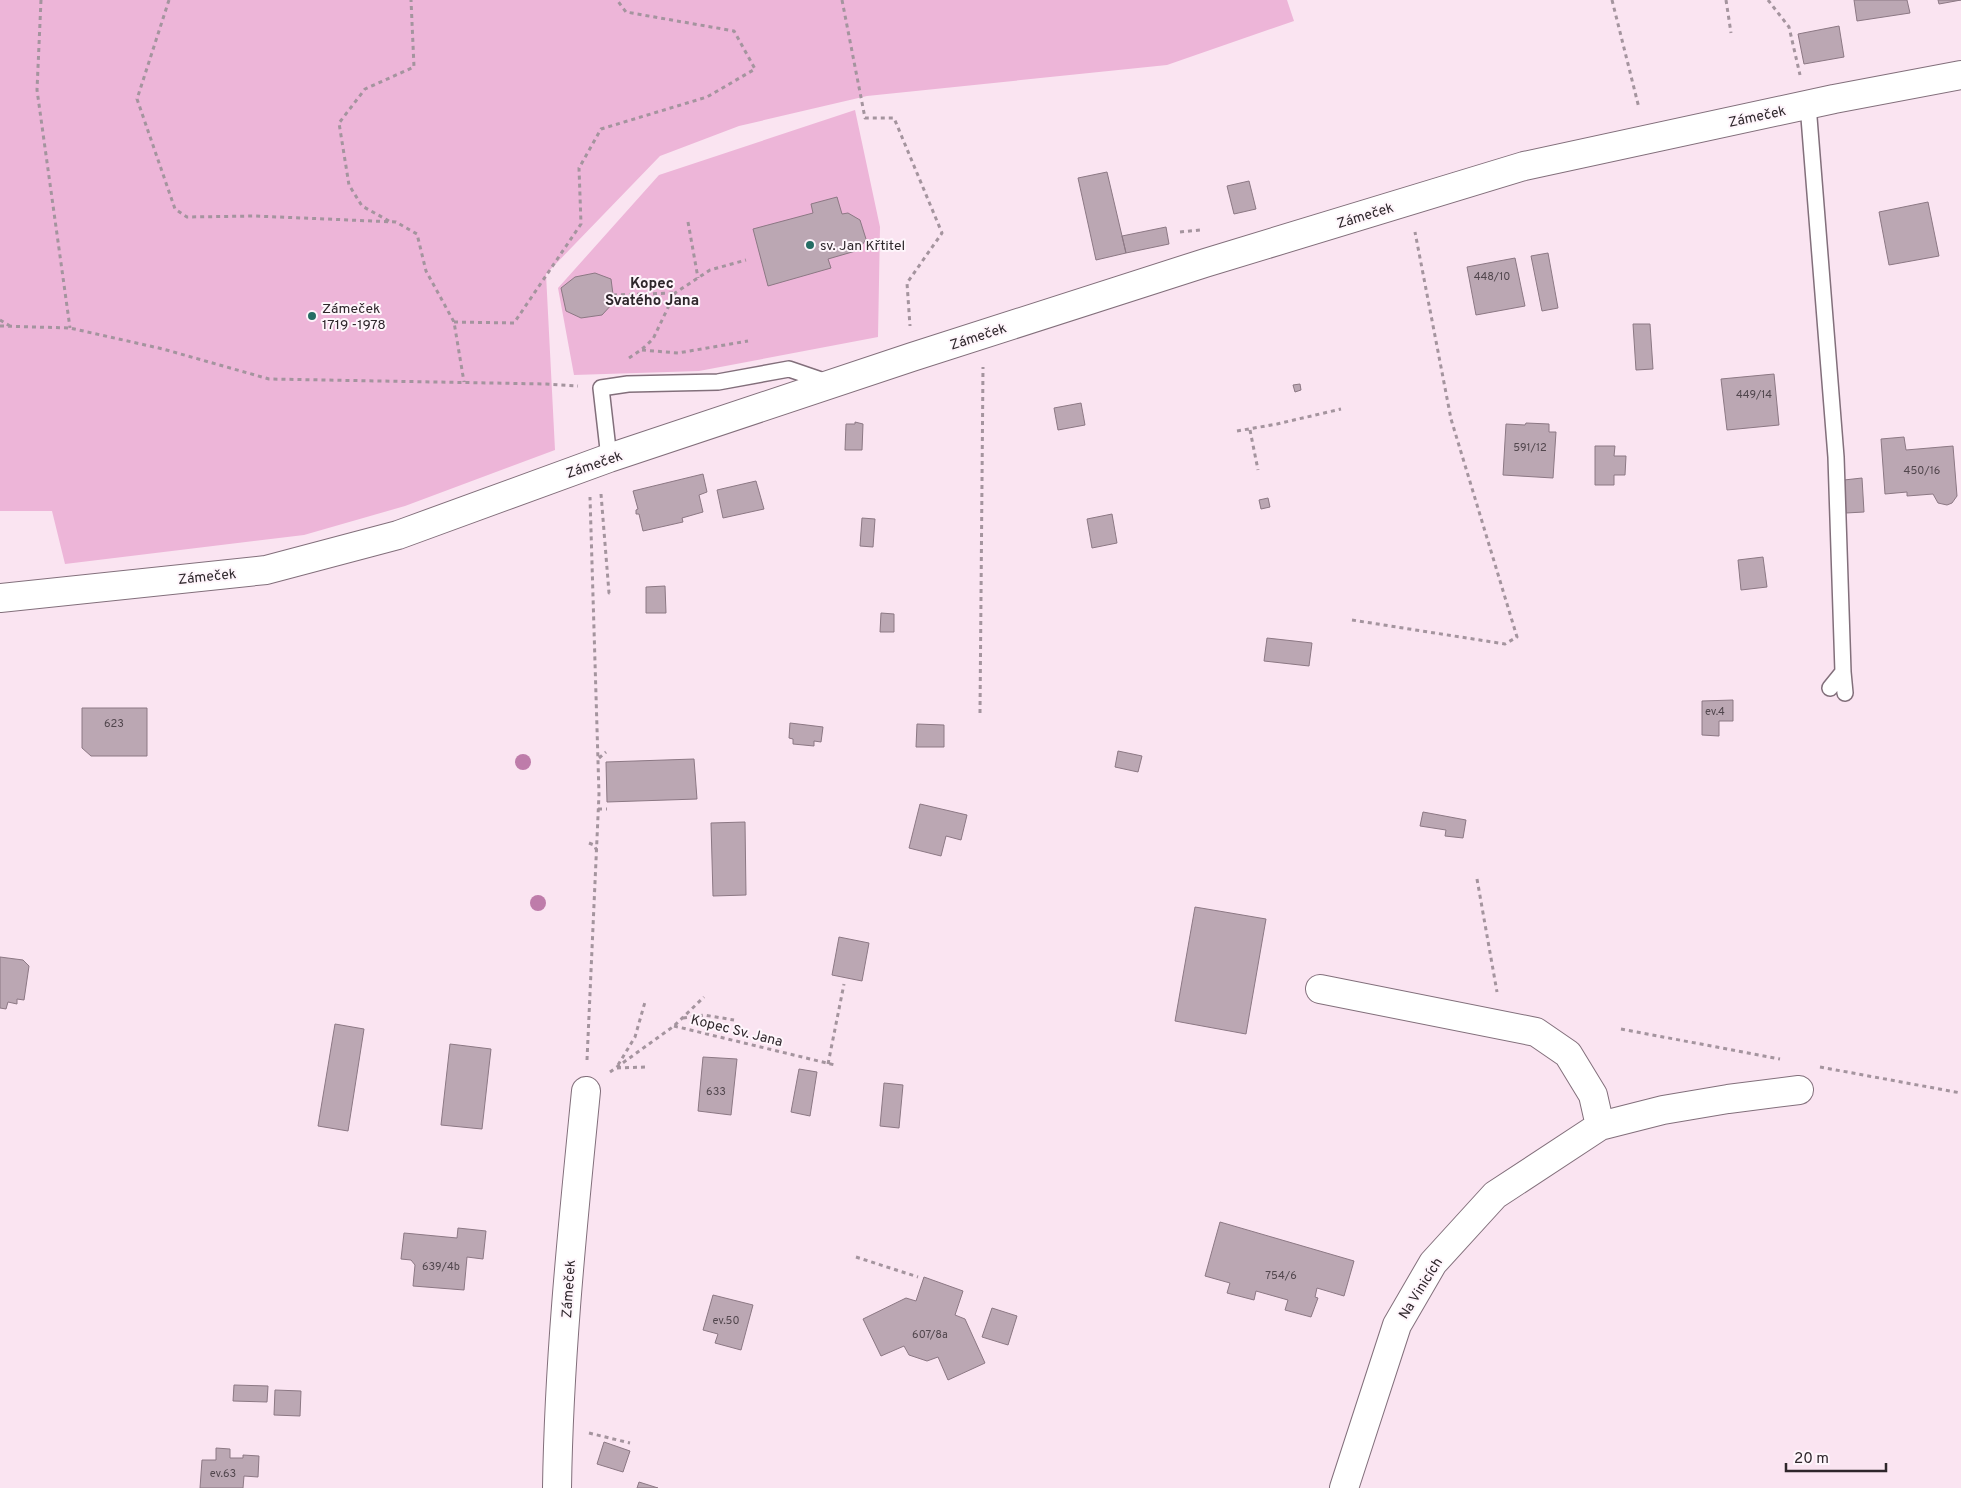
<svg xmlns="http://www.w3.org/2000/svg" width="1961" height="1488" font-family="Overpass,sans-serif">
<rect width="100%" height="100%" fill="#fae4f1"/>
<path fill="#edb5d8" d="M0 0H1287L1294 21 1167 65 867 96 739 126 660 156 546 274 555 450 405 506 304 535 65 564 52 511H0Z
M855 110 880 227 878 337 699 371 574 375 558 288 659 175Z"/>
<path fill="#bba7b3" stroke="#8c7884" d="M1854 0H1907L1910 13 1857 21Z
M1938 0H1961L1939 4Z
M1839 26 1844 57 1804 64 1798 34Z
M1107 172 1126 253 1096 260 1078 178Z
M1249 181 1256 209 1234 214 1227 186Z
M837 197 842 214 848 213 860 220 866 239 859 250 828 259 831 268 768 286 753 229 813 213 811 204Z
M1928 202 1939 256 1889 265 1879 212Z
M1166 227 1169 244 1126 253 1122 236Z
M1548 253 1558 308 1542 311 1531 256Z
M1515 258 1525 306 1476 315 1467 267Z
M595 273 611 279 614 302 602 315 581 318 566 311 561 288 575 277Z
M1633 324H1650L1653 369 1636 370Z
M1774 374 1779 425 1727 430 1721 379Z
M1300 384 1301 390 1295 392 1293 385Z
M1081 403 1085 425 1058 430 1054 408Z
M855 422 863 424 862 450H845L846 424H855Z
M1526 423 1549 424V432H1556L1553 478 1503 475 1506 424 1525 425Z
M1904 437 1906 450 1953 446 1957 496 1952 503 1947 505 1938 503 1933 494 1907 496V492L1885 494 1881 439Z
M1595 446H1615L1614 456H1626L1625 475H1614V485H1595Z
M703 474 707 492 699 495 703 512 682 518 683 522 643 531 639 514H636V510L638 509 633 491Z
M1862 478 1864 512 1846 513 1844 480Z
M756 481 764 509 723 518 717 490Z
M1268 498 1270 507 1261 509 1259 500Z
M1112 514 1117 543 1092 548 1087 519Z
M862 518 875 519 873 547 860 546Z
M1763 557 1767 587 1741 590 1738 560Z
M665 586 666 613H646V587Z
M881 613 894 614V632H880Z
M1267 638 1312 643 1309 666 1264 661Z
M1733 700V721H1719V736L1702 735V701Z
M82 708H147V756H91L82 748Z
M790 723 823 727 821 742 814 741V746L793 744V739L789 738Z
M917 724 944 725V747H916Z
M1118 751 1142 756 1138 772 1115 767Z
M694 759 697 799 607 802 606 762Z
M920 804 967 815 961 840 946 836 941 856 909 848Z
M1423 812 1466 820 1463 838 1445 836 1446 830 1420 826Z
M745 822 746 895 713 896 711 823Z
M1195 907 1266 919 1246 1034 1175 1021Z
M839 937 869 943 862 981 832 975Z
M0 957 23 960 29 966 24 1000 17 999V1004L8 1002 6 1009 0 1008Z
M335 1024 364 1029 348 1131 318 1126Z
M450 1044 491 1049 482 1129 441 1125Z
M703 1057 737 1059 731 1115 698 1111Z
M799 1069 817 1072 810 1116 791 1112Z
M884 1083 903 1085 899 1128 880 1126Z
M1220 1222 1354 1261 1344 1296 1317 1288 1315 1297 1318 1298 1311 1317 1285 1310 1288 1300 1256 1291 1254 1300 1227 1293 1230 1283 1205 1276Z
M458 1228 486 1231 483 1259 467 1257 464 1290 413 1286 415 1265 411 1260 401 1259 404 1233 457 1238Z
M924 1277 963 1291 955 1315 965 1319 985 1363 948 1380 938 1357 927 1361 909 1355 904 1346 881 1356 863 1319 906 1298 916 1301Z
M713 1295 753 1305 741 1350 715 1343 718 1334 703 1330Z
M992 1308 1017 1316 1008 1345 982 1337Z
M234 1385 268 1386 267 1402 233 1401Z
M275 1390 301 1391 300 1416 274 1415Z
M604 1442 630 1451 623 1472 597 1464Z
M216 1448 230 1449V1458H243V1455L259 1456 258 1477 244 1476 243 1488H200L202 1460H216Z
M639 1482 658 1488H637Z"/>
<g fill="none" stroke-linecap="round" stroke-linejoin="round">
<defs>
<path id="service" d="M1808 105 1836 457 1843 672 1830 688
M609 458 601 388 628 384 718 382 789 369 830 383
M1843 672 1845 693"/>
<path id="minor" d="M0 598 266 570 398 535 609 458 912 357 1205 263 1524 166 1834 99 1961 75
M1320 989 1536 1032 1568 1054 1593 1095 1600 1126
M557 1488C559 1355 573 1223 586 1091
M1344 1488 1397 1325 1433 1263 1495 1195 1600 1126 1663 1110 1728 1099 1799 1090"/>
</defs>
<use href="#service" stroke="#826f7b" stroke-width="18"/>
<use href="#minor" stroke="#826f7b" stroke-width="30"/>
<path stroke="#a4949e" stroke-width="3" stroke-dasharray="4 4" stroke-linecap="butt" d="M41 0 37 90 70 328
M169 0 137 99 175 209 187 217 255 216 396 222 417 234 426 271 454 322 464 382
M842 0 865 118H894L942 233 907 283 910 326
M1612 0 1639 108
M1726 0 1731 33
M1768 0 1789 27 1800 75
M389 221 362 206 349 185 339 123 365 89 414 67 411 0
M688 222 698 278
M1180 232 1200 230
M613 295 675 293
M0 320 10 326
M454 322 514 323 581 224 579 168 601 129 707 97 755 69 734 31 626 12 617 0
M0 326 70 328 163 349 269 379 546 384 578 386
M642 350 678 353 748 341
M629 358 641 350 653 339 675 293 710 270 746 260
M1250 430 1258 470
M1237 431 1277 424 1341 409
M601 494 609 593H613
M1352 620 1505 644 1517 637 1451 419 1415 232
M980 713 983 367
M599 758 606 752
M598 809H607
M589 843 594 845 597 851
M1477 879 1497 992
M683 1018 704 1015 734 1020
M674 1026 835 1065
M1621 1029 1780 1059
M587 1060 599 794 590 497
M828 1064 844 984
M618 1065 635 1037 645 1002
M1820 1067 1961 1093
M617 1068 648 1067
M610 1072 674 1026 704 997
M856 1257 918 1277
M589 1433 630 1443"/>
<use href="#service" stroke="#fff" stroke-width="15"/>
<use href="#minor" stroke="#fff" stroke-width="28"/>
</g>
<g fill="#be7caa">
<circle cx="523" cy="762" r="8"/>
<circle cx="538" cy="903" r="8"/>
</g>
<g fill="#256d64" stroke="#fef5fb" stroke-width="2">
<circle cx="810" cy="245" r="5"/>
<circle cx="312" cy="316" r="5"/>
</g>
<g text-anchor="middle" stroke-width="4" stroke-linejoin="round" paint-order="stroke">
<g font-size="11" fill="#51464d">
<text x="1492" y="280">448/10</text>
<text x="1754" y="398">449/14</text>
<text x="1530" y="451">591/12</text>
<text x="1922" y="474">450/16</text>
<text x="1715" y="715">ev.4</text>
<text x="114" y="727">623</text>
<text x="716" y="1095">633</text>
<text x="441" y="1270">639/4b</text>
<text x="1281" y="1279">754/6</text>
<text x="726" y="1324">ev.50</text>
<text x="930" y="1338">607/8a</text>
<text x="223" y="1477">ev.63</text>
</g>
<g font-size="14" fill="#2e262b" stroke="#fef5fb">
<text transform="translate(1757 116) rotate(-12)" y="5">Zámeček</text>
<text transform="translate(1365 215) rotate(-17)" y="5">Zámeček</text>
<text transform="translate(978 336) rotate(-18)" y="5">Zámeček</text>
<text transform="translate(594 464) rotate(-19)" y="5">Zámeček</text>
<text transform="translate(207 576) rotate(-6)" y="5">Zámeček</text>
<text transform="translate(737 1030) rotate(14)" y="5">Kopec Sv. Jana</text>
<text transform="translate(1420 1288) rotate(-58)" y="5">Na Vinicích</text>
<text transform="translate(568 1289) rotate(-86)" y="5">Zámeček</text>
</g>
<g font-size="14" fill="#2e262b" stroke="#fef5fb" text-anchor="start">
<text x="820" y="250">sv. Jan Křtitel</text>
<text x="322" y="313">Zámeček<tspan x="322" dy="16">1719 -1978</tspan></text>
</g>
<g font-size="15" font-weight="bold" fill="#2e262b" stroke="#fef5fb">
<text x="652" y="288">Kopec<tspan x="652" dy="17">Svatého Jana</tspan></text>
</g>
</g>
<path d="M1786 1463v8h100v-8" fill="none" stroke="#2e262b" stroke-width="2.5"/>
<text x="1794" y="1463" font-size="15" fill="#2e262b" stroke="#fef5fb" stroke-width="4" paint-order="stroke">20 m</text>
</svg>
